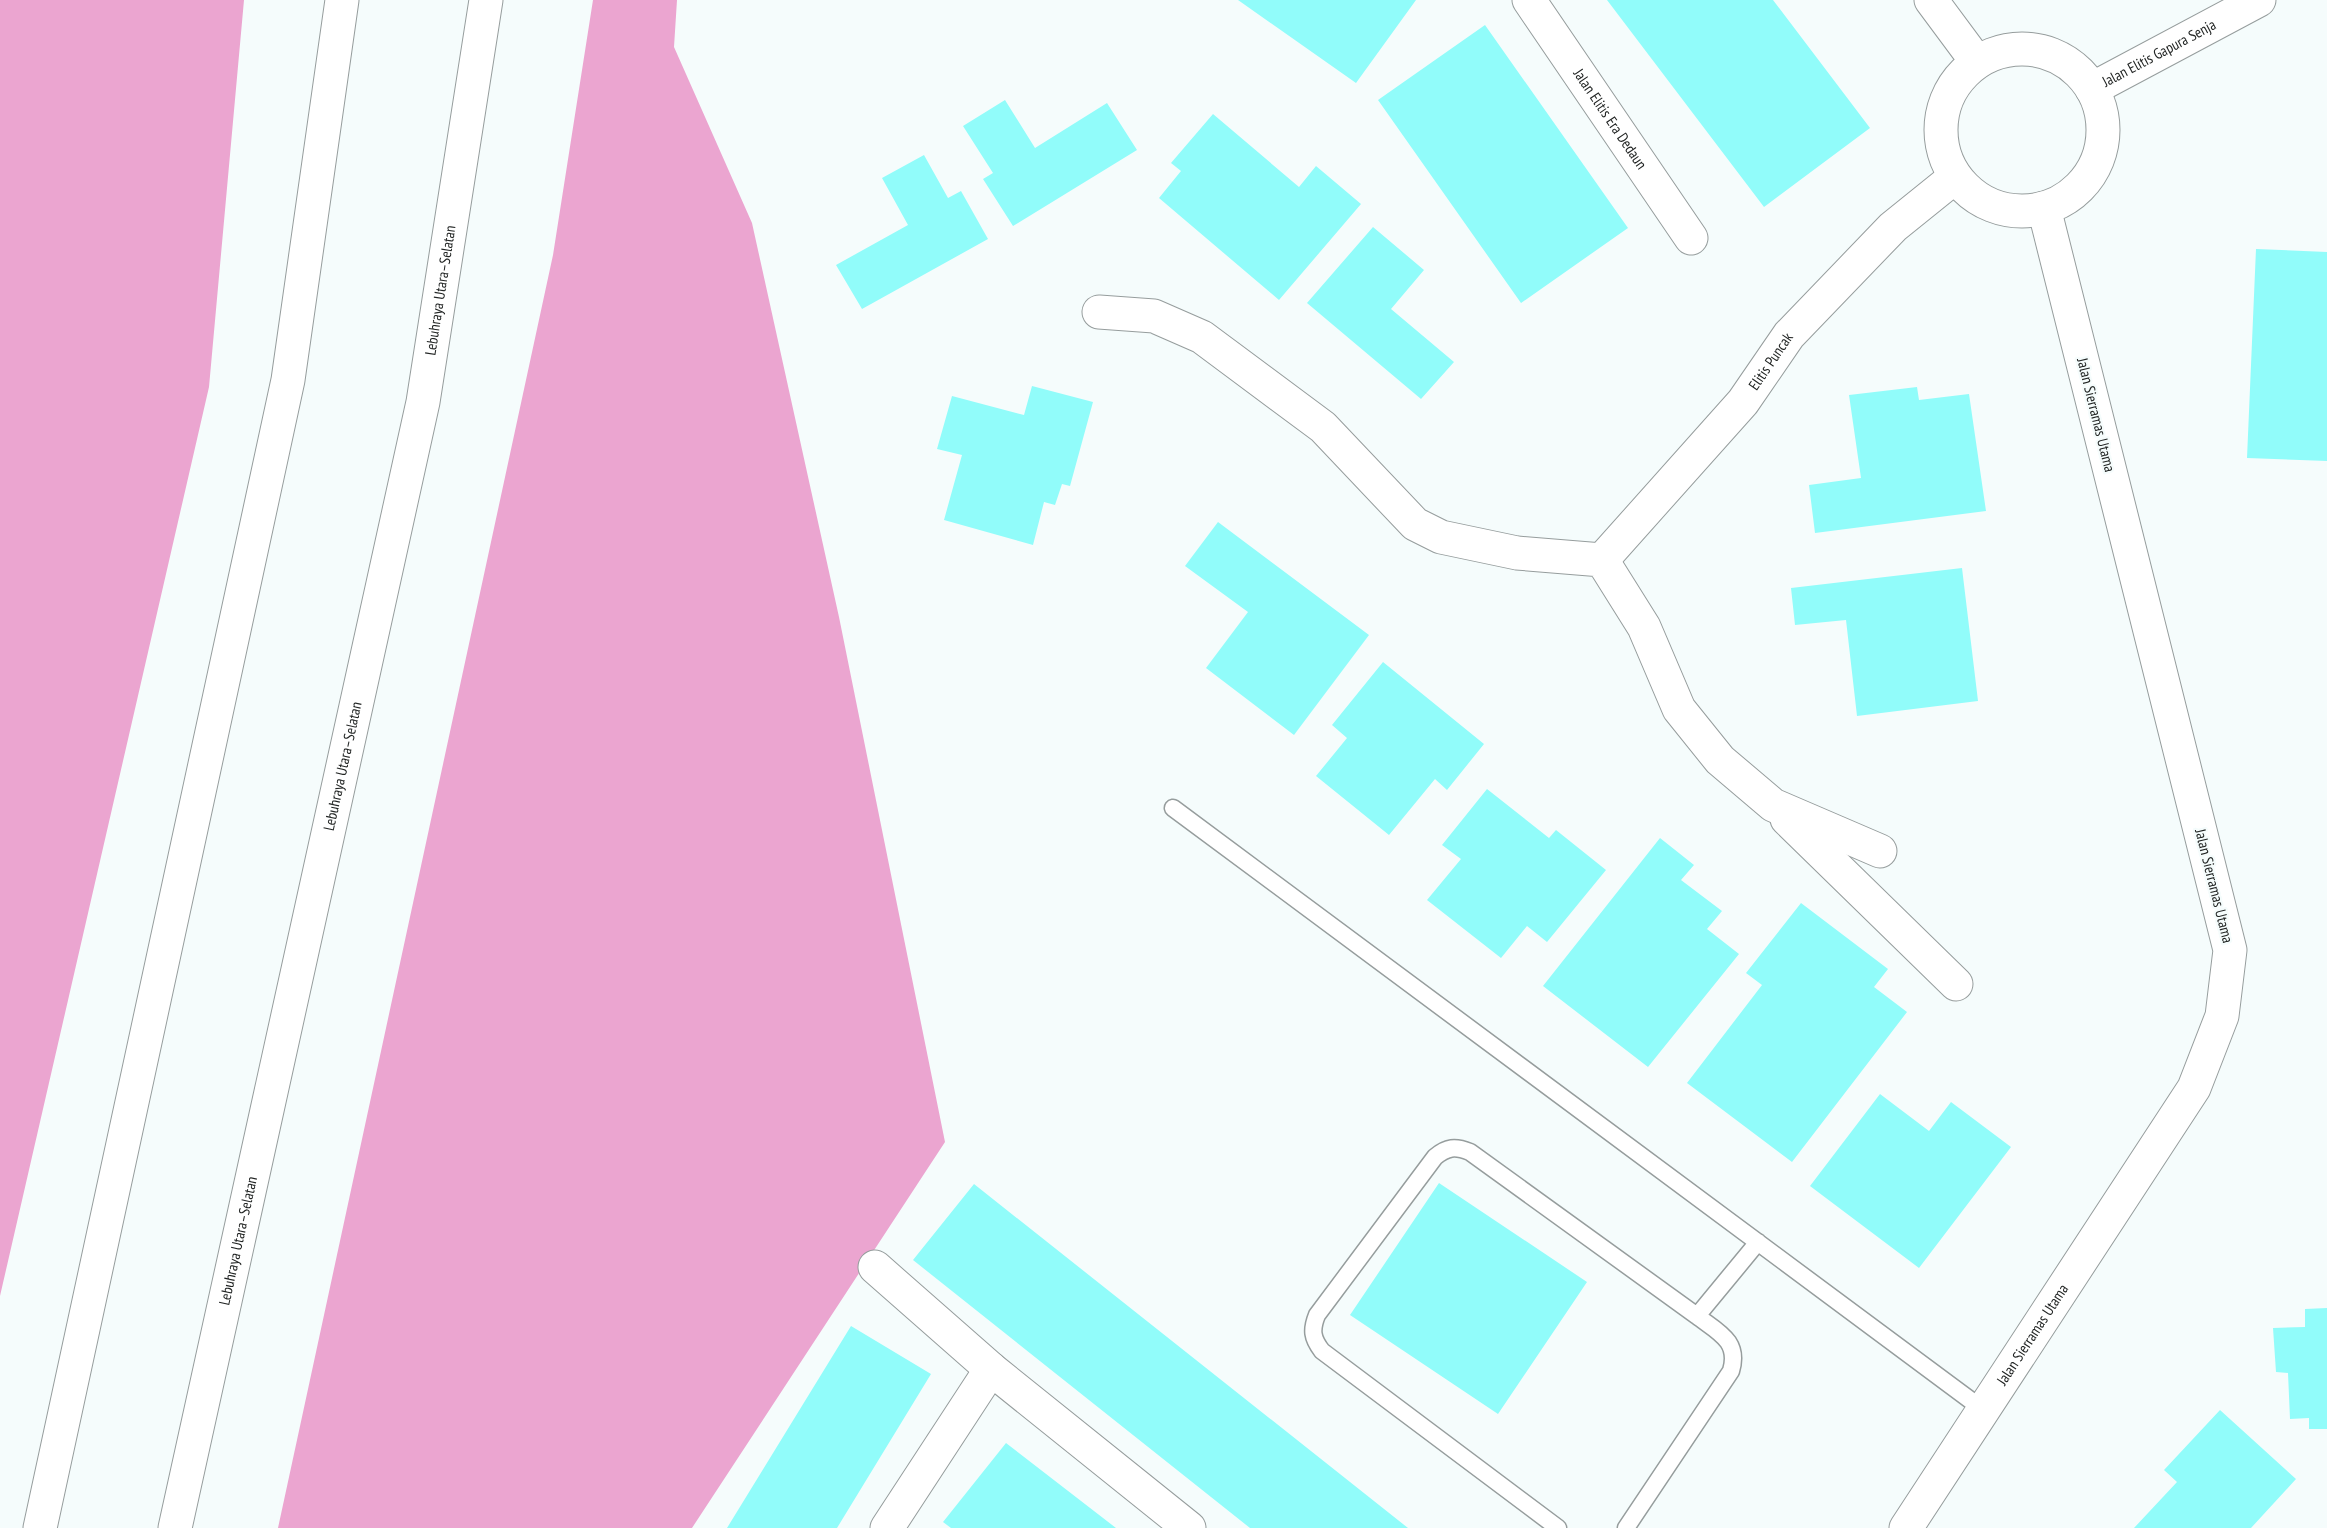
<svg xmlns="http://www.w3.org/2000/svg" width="2327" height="1528" font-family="'PT Sans Narrow',sans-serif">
<rect width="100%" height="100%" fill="#f5fcfc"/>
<path fill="#eba5d0" d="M0 0H244L209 387 0 1296Z
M593 0H677L674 47 752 223 839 617 945 1142 692 1528H278L553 255Z"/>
<path fill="#91fcfa" d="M1238 0H1416L1356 83Z
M1607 0H1773L1870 128 1764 207Z
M1485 25 1628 228 1521 303 1378 100Z
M1005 100 1035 148 1107 103 1137 150 1013 226 983 179 993 173 963 126Z
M1213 114 1299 187 1316 166 1361 204 1279 300 1159 198 1181 171 1171 163Z
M924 155 948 198 961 191 988 239 862 309 836 265 908 225 882 178Z
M1373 227 1424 270 1391 309 1454 362 1421 399 1307 303Z
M2256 249 2327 252V461L2247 458Z
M1032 386 1093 402 1070 486 1062 484 1055 505 1044 502 1033 545 944 520 962 455 937 449 952 396 1024 415Z
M1917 387 1919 400 1969 394 1986 511 1815 533 1809 485 1861 478 1849 395Z
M1218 522 1369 635 1294 735 1206 668 1248 612 1185 566Z
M1962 568 1978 701 1857 716 1846 620 1795 625 1791 588Z
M1383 662 1484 744 1447 790 1435 779 1389 835 1316 776 1347 738 1332 725Z
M1487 789 1549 838 1556 830 1606 870 1547 942 1527 926 1501 958 1427 900 1461 859 1442 845Z
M1660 838 1694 865 1681 880 1722 911 1707 929 1739 954 1648 1067 1543 986Z
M1801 903 1888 969 1874 987 1907 1012 1792 1162 1687 1083 1762 985 1746 973Z
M1880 1094 1929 1131 1951 1102 2011 1147 1919 1268 1810 1186Z
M1439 1183 1587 1282 1498 1414 1350 1315Z
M974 1184 1408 1528H1250L913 1260Z
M2327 1308V1429H2309V1418L2290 1419 2288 1373 2276 1372 2273 1328 2305 1327V1309Z
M851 1326 931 1374 837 1528H727Z
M2220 1410 2296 1479 2251 1528H2134L2177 1482 2164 1470Z
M1006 1443 1116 1528H951L943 1522Z"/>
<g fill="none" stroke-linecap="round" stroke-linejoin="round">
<defs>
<path id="service" d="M1173 808 1985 1411
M1697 1316 1758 1242
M1558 1528 1322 1351C1312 1338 1311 1330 1317 1315L1435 1157C1447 1147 1455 1146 1470 1152L1697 1316C1718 1332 1740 1341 1731 1371L1626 1528"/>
<g id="minor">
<path id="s1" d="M1529 0 1691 238"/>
<path d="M1931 0 1977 62"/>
<circle cx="2022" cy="130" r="81"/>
<path id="s2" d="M2092 89 2259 0"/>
<path d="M1099 312 1154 316 1202 337 1323 427 1415 524 1441 537 1517 553 1602 560 1644 627 1679 709 1720 760 1773 805 1880 851"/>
<path id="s3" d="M1602 560 1743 402 1789 335 1893 227 1955 177"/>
<path d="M1787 819 1956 984"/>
<path d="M875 1267 991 1369 1189 1528"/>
<path d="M887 1528 991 1369"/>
<path id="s4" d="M1906 1528 2194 1088 2222 1016 2230 950 2044 208"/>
</g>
<g id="motorway">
<path d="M40 1528 288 380 342 0"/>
<path id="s5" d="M175 1528 423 402 486 0"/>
</g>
</defs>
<use href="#service" stroke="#969d9d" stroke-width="19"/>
<use href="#minor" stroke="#969d9d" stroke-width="35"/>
<use href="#motorway" stroke="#969d9d" stroke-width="35"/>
<use href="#service" stroke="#fff" stroke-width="16"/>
<use href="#minor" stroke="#fff" stroke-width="33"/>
<use href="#motorway" stroke="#fff" stroke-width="33"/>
</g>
<g text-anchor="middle" stroke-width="4.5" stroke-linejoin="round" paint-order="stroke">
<g font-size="15" fill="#222524" stroke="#f5fcfc">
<text dy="5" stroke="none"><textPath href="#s2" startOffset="76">Jalan Elitis Gapura Senja</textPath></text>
<text dy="5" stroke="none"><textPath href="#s1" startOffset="144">Jalan Elitis Era Dedaun</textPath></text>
<text dy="5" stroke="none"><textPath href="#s5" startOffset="1266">Lebuhraya Utara–Selatan</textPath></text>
<text dy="5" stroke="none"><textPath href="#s3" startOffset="261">Elitis Puncak</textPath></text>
<text transform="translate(2096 415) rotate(76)" y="5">Jalan Sierramas Utama</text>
<text dy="5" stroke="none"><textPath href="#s5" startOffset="780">Lebuhraya Utara–Selatan</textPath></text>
<text transform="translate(2214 886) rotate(76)" y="5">Jalan Sierramas Utama</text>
<text dy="5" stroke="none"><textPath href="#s5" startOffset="294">Lebuhraya Utara–Selatan</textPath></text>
<text dy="5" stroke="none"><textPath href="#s4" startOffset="231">Jalan Sierramas Utama</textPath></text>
</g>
</g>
</svg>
